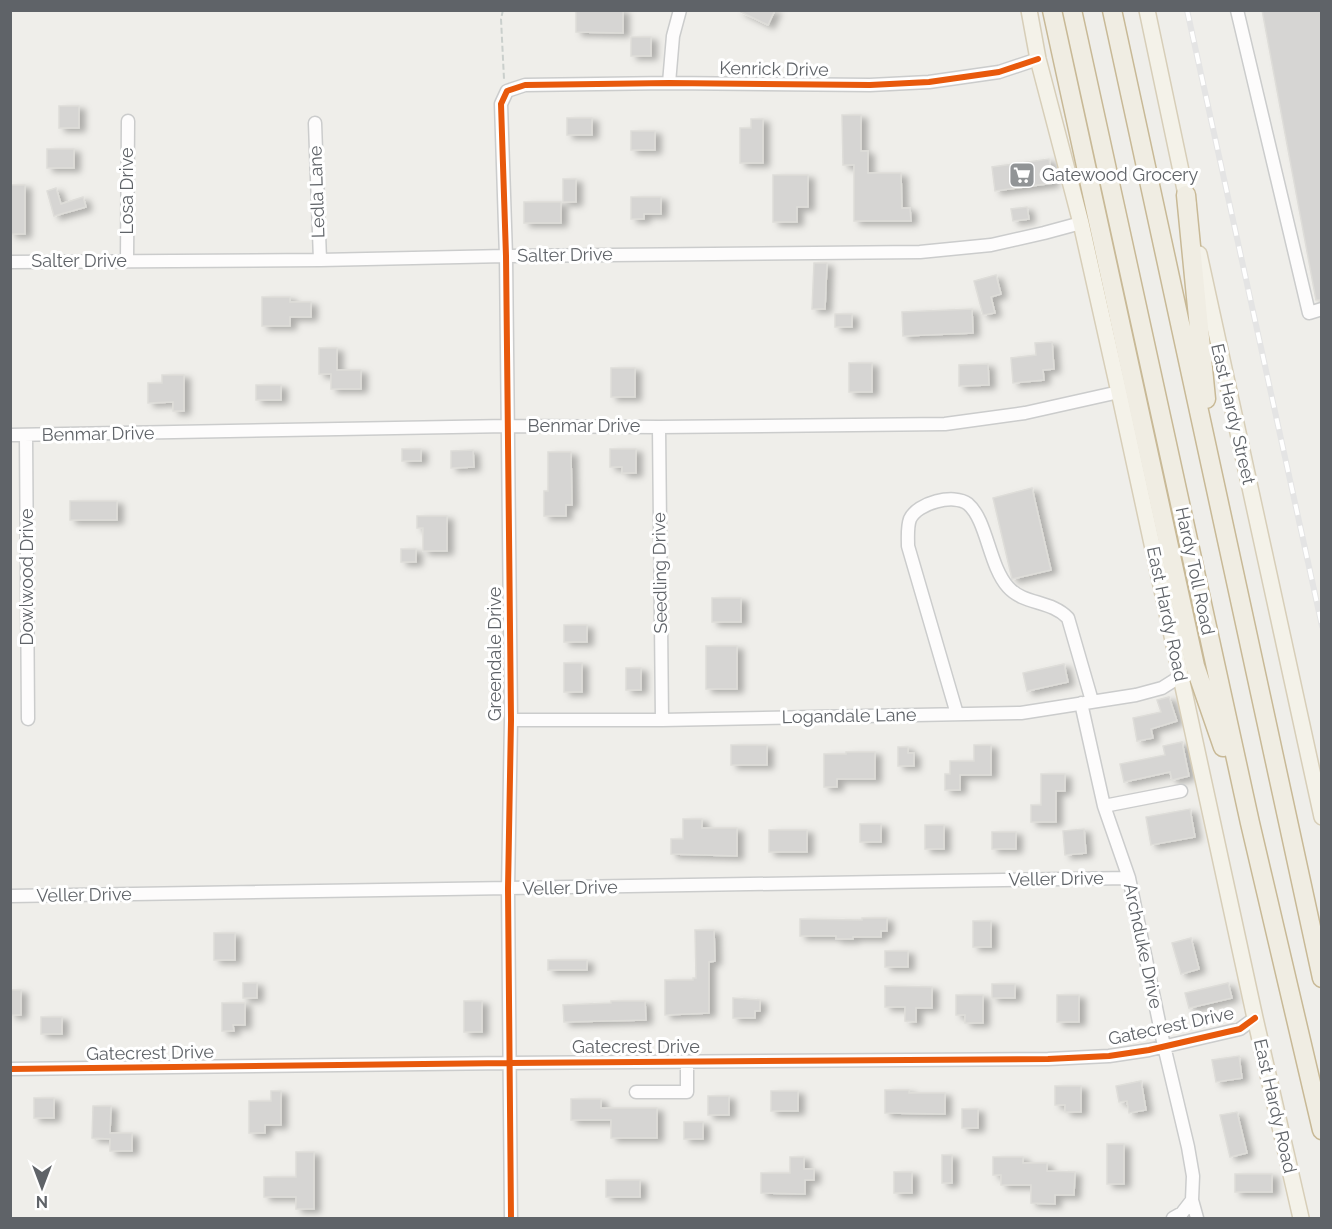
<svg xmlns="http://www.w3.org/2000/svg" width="1332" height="1229" font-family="Raleway,sans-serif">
<defs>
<filter id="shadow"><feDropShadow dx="6" dy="3.5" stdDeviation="3" flood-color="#0004"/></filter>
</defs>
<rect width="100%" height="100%" fill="#efeeea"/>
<path fill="#d6d5d3" stroke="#deddd9" stroke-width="1.5" filter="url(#shadow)" d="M576 10H623V33L576 32Z
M737 10H775L768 25Z
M1262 10H1322V300H1316Z
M631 37H651V56H631Z
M59 106H79V128H59Z
M842 115H861V151H868V173H901L902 208H910L911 221H854V165H843Z
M567 118H592V135H567Z
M751 119H763V163H740V128H751Z
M631 131H655V150H631Z
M47 149H74V168H47Z
M1049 159 1053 183 995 191 992 167Z
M773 175H808V207H797V222H773Z
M563 179H576V202H563Z
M10 185H25V234H10Z
M56 188 61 204 83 197 86 207 54 216 47 191Z
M631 197H661V214H644V219H631Z
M524 202H561V223H524Z
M1027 207 1029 219 1013 221 1011 209Z
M814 263H827L825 309H812Z
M996 275 1001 294 991 297 995 313 983 315 974 281Z
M262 297H290V302H311V317H290V326H262Z
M972 309 973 333 903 336 902 312Z
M835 314H852V327H835Z
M1052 342 1054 369 1043 370 1044 380 1013 383 1011 358 1036 355 1035 343Z
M319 348H337V370H361V389H331V374H319Z
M849 363H872V392H849Z
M988 364 989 385 959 386V365Z
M611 368H635V397H611Z
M162 375H184V411H173V402L148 403V383H162Z
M256 385H281V400H256Z
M402 449H421V461H402Z
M610 449H636V473H622V467H610Z
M473 450 474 467 451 468V451Z
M548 452H571L572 505H566V516H544V491H548Z
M1032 488 1051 570 1012 579 993 498Z
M70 501H117V520H70Z
M417 516H447V551H423V528H417Z
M401 549H416V562H401Z
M712 598H741V622H712Z
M564 625H587V642H564Z
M706 646H737V689H706Z
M564 663H582V692H564Z
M1064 664 1068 682 1027 691 1023 673Z
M626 668H641V690H626Z
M1169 697 1177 721 1151 729 1153 738 1137 741 1133 718 1161 712 1157 700Z
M1182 742 1189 776 1172 780 1170 772 1124 782 1120 764 1165 755 1163 746Z
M731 745H767V765H731Z
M974 745H991V775H960V790H945V774H950V761H974Z
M898 747H908V753H914V766H898Z
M846 752H875V779H837V787H824V754H846Z
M1041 774H1065V791H1056V822H1031V805H1041Z
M1190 809 1195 837 1151 845 1146 817Z
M683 819H702V828H737V856L671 854V839H683Z
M860 824H881V842H860Z
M925 825H944V849H925Z
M1084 829 1086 853 1065 855 1063 831Z
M769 830H807V852H769Z
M992 832H1016V849H992Z
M862 918H887V931H881V937H853V939H836V936H800V919L862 920Z
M973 921H991V947H973Z
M695 930H714L715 961 709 962V1013L665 1015V980H693V978H696Z
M214 933H235V960H214Z
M1191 938 1199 969 1181 974 1172 943Z
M885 951H908V967H885Z
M548 960H587V970H548Z
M243 983H257V998H243Z
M1228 983 1232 998 1189 1008 1185 993Z
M992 984H1015V998H992Z
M885 986 932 987V1008H916V1022L905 1021V1007H885Z
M10 990H21V1015H10Z
M956 995H983V1023H965V1015H956Z
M1057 995H1079V1022H1057Z
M733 998 760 1000V1011H755V1018H733Z
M464 1001H482V1032H464Z
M611 1001H645L646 1020 564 1022 563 1005 611 1003Z
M222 1003H245V1025H233L234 1031H222Z
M41 1017H62V1034H41Z
M1239 1056 1242 1078 1216 1082 1212 1060Z
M1141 1081 1146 1110 1129 1113 1127 1101 1119 1102 1116 1086Z
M1055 1086H1081V1112H1065V1105H1055Z
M885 1090H909V1093H945V1114L885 1113Z
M271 1091H281V1125H265V1133H249V1101H271Z
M771 1091H798V1111H771Z
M708 1096H729V1115H708Z
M34 1098H54V1118H34Z
M571 1099H601V1108H657V1138H611V1120H571Z
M93 1106H111L110 1133H132V1151H110V1139L92 1138Z
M962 1109H978V1128H962Z
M1237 1112 1247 1153 1230 1157 1220 1115Z
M684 1122H703V1139H684Z
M1107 1144H1124V1184H1107Z
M296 1152H314V1209H296V1197H264V1177H296Z
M942 1155H952V1183H942Z
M790 1157H804V1169H814V1180H805V1194L761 1193V1173H790Z
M993 1157H1023V1163H1047V1171L1075 1172 1074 1195H1055V1204L1031 1203V1185H1001V1175H993Z
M894 1172H912V1193H894Z
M1235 1174H1272V1192H1235Z
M606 1180H640V1197H606Z"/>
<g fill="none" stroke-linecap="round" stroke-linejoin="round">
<defs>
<path id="minor" d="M1237 10 1309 313 1322 309
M669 83 673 36 680 10
M315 123 320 260
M127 261 128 121
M10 262 320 260 506 256 920 252 991 245 1044 233 1081 223
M659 427 662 720
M10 435 508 426 659 427 945 424 1025 413 1119 392
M26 435 28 719
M1081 703 1104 806 1129 878 1164 1046 1188 1147 1193 1176 1192 1200 1182 1213 1173 1218
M957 714 908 546C908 537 907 527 910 519 917 503 954 493 968 504 987 520 989 566 1008 587 1024 605 1051 600 1068 618L1092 701
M511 720H662L1021 713 1136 695 1162 688 1181 676
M1104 806 1181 791
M10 896 1129 878
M10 1069 509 1063 1048 1059 1109 1056 1149 1050 1240 1029 1255 1018
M636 1092H687V1062
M1192 1200 1197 1218
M511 1218 508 889 511 720 506 256 501 104 507 91 525 85 669 83 870 85 929 82 999 72 1038 59"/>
<path id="major" d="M1029 10 1038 59 1081 223 1119 392 1255 1018 1301 1218
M1147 10 1188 204
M1199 254 1322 817"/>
<path id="highway" d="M1052 10 1195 666 1223 747
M1072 10 1250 823 1322 1130
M1112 10 1322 978
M1186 195 1206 399"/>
</defs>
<use href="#minor" stroke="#cbcccc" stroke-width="15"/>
<use href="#major" stroke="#d7ceb8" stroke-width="18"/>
<use href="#highway" stroke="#c8b996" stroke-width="21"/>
<path stroke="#cacfcc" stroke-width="2" stroke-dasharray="6 3" stroke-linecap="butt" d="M503 10 501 19 504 79"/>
<use href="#minor" stroke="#fdfcfc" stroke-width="12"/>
<use href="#major" stroke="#f4f2e9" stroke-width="15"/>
<use href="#highway" stroke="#f0ede3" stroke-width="18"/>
<defs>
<path id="rail" d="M1187 10 1322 626"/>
</defs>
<use href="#rail" stroke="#e4e4e4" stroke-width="6"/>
<use href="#rail" stroke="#fff" stroke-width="4" stroke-dasharray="11" stroke-linecap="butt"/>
<defs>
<path id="cycleway" d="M10 1069 509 1063 1048 1059 1109 1056 1149 1050 1240 1029 1255 1018
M511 1218 508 889 511 720 506 256 501 104 507 91 525 85 669 83 870 85 929 82 999 72 1038 59"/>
</defs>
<use href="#cycleway" stroke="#fff" stroke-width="10"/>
<use href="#cycleway" stroke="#e8590c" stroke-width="6"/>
</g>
<defs>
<symbol id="supermarket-square" viewBox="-11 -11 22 22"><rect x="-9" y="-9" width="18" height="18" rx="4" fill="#919496" stroke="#fff"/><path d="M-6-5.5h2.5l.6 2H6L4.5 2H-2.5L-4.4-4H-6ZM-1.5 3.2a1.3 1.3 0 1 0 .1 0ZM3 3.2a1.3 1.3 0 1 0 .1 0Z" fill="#fff"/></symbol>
</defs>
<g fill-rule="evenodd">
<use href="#supermarket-square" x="1007" y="160" width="30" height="30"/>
</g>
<g text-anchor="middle" stroke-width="6" stroke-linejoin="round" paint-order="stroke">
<g font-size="18" fill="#5f6368" stroke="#fff">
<text transform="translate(774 69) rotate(1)" y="6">Kenrick Drive</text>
<text transform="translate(127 191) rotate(-90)" y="6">Losa Drive</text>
<text transform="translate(317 192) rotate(-92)" y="6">Ledla Lane</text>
<text transform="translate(565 255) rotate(-1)" y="6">Salter Drive</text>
<text x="79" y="267">Salter Drive</text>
<text transform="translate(1233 414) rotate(77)" y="6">East Hardy Street</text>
<text x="584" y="432">Benmar Drive</text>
<text transform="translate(98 434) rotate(-1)" y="6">Benmar Drive</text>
<text transform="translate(1195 571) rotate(78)" y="6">Hardy Toll Road</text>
<text transform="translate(660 573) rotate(-91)" y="6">Seedling Drive</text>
<text transform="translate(27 577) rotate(-90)" y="6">Dowlwood Drive</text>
<text transform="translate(1167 614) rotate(78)" y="6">East Hardy Road</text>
<text transform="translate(495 654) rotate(-90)" y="6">Greendale Drive</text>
<text transform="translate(849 716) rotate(-1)" y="6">Logandale Lane</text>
<text transform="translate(1056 879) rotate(-1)" y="6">Veller Drive</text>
<text transform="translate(570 888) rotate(-1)" y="6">Veller Drive</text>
<text transform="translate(84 895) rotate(-1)" y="6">Veller Drive</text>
<text transform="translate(1143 946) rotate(78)" y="6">Archduke Drive</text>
<text transform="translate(1171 1026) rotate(-12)" y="6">Gatecrest Drive</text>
<text x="636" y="1053">Gatecrest Drive</text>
<text transform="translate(150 1053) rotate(-1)" y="6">Gatecrest Drive</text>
<text transform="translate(1275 1106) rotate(77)" y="6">East Hardy Road</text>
</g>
<g font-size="18" fill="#5f6368" stroke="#fff" text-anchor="start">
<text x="1042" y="181">Gatewood Grocery</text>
</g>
</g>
<rect width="1332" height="1229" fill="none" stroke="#5f6368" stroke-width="24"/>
<g transform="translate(42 1187) rotate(180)" stroke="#ffffff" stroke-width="4.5" paint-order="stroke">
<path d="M0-4.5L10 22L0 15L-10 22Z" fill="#5f6368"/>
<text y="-9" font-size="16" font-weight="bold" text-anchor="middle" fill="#5f6368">N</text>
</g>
</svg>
